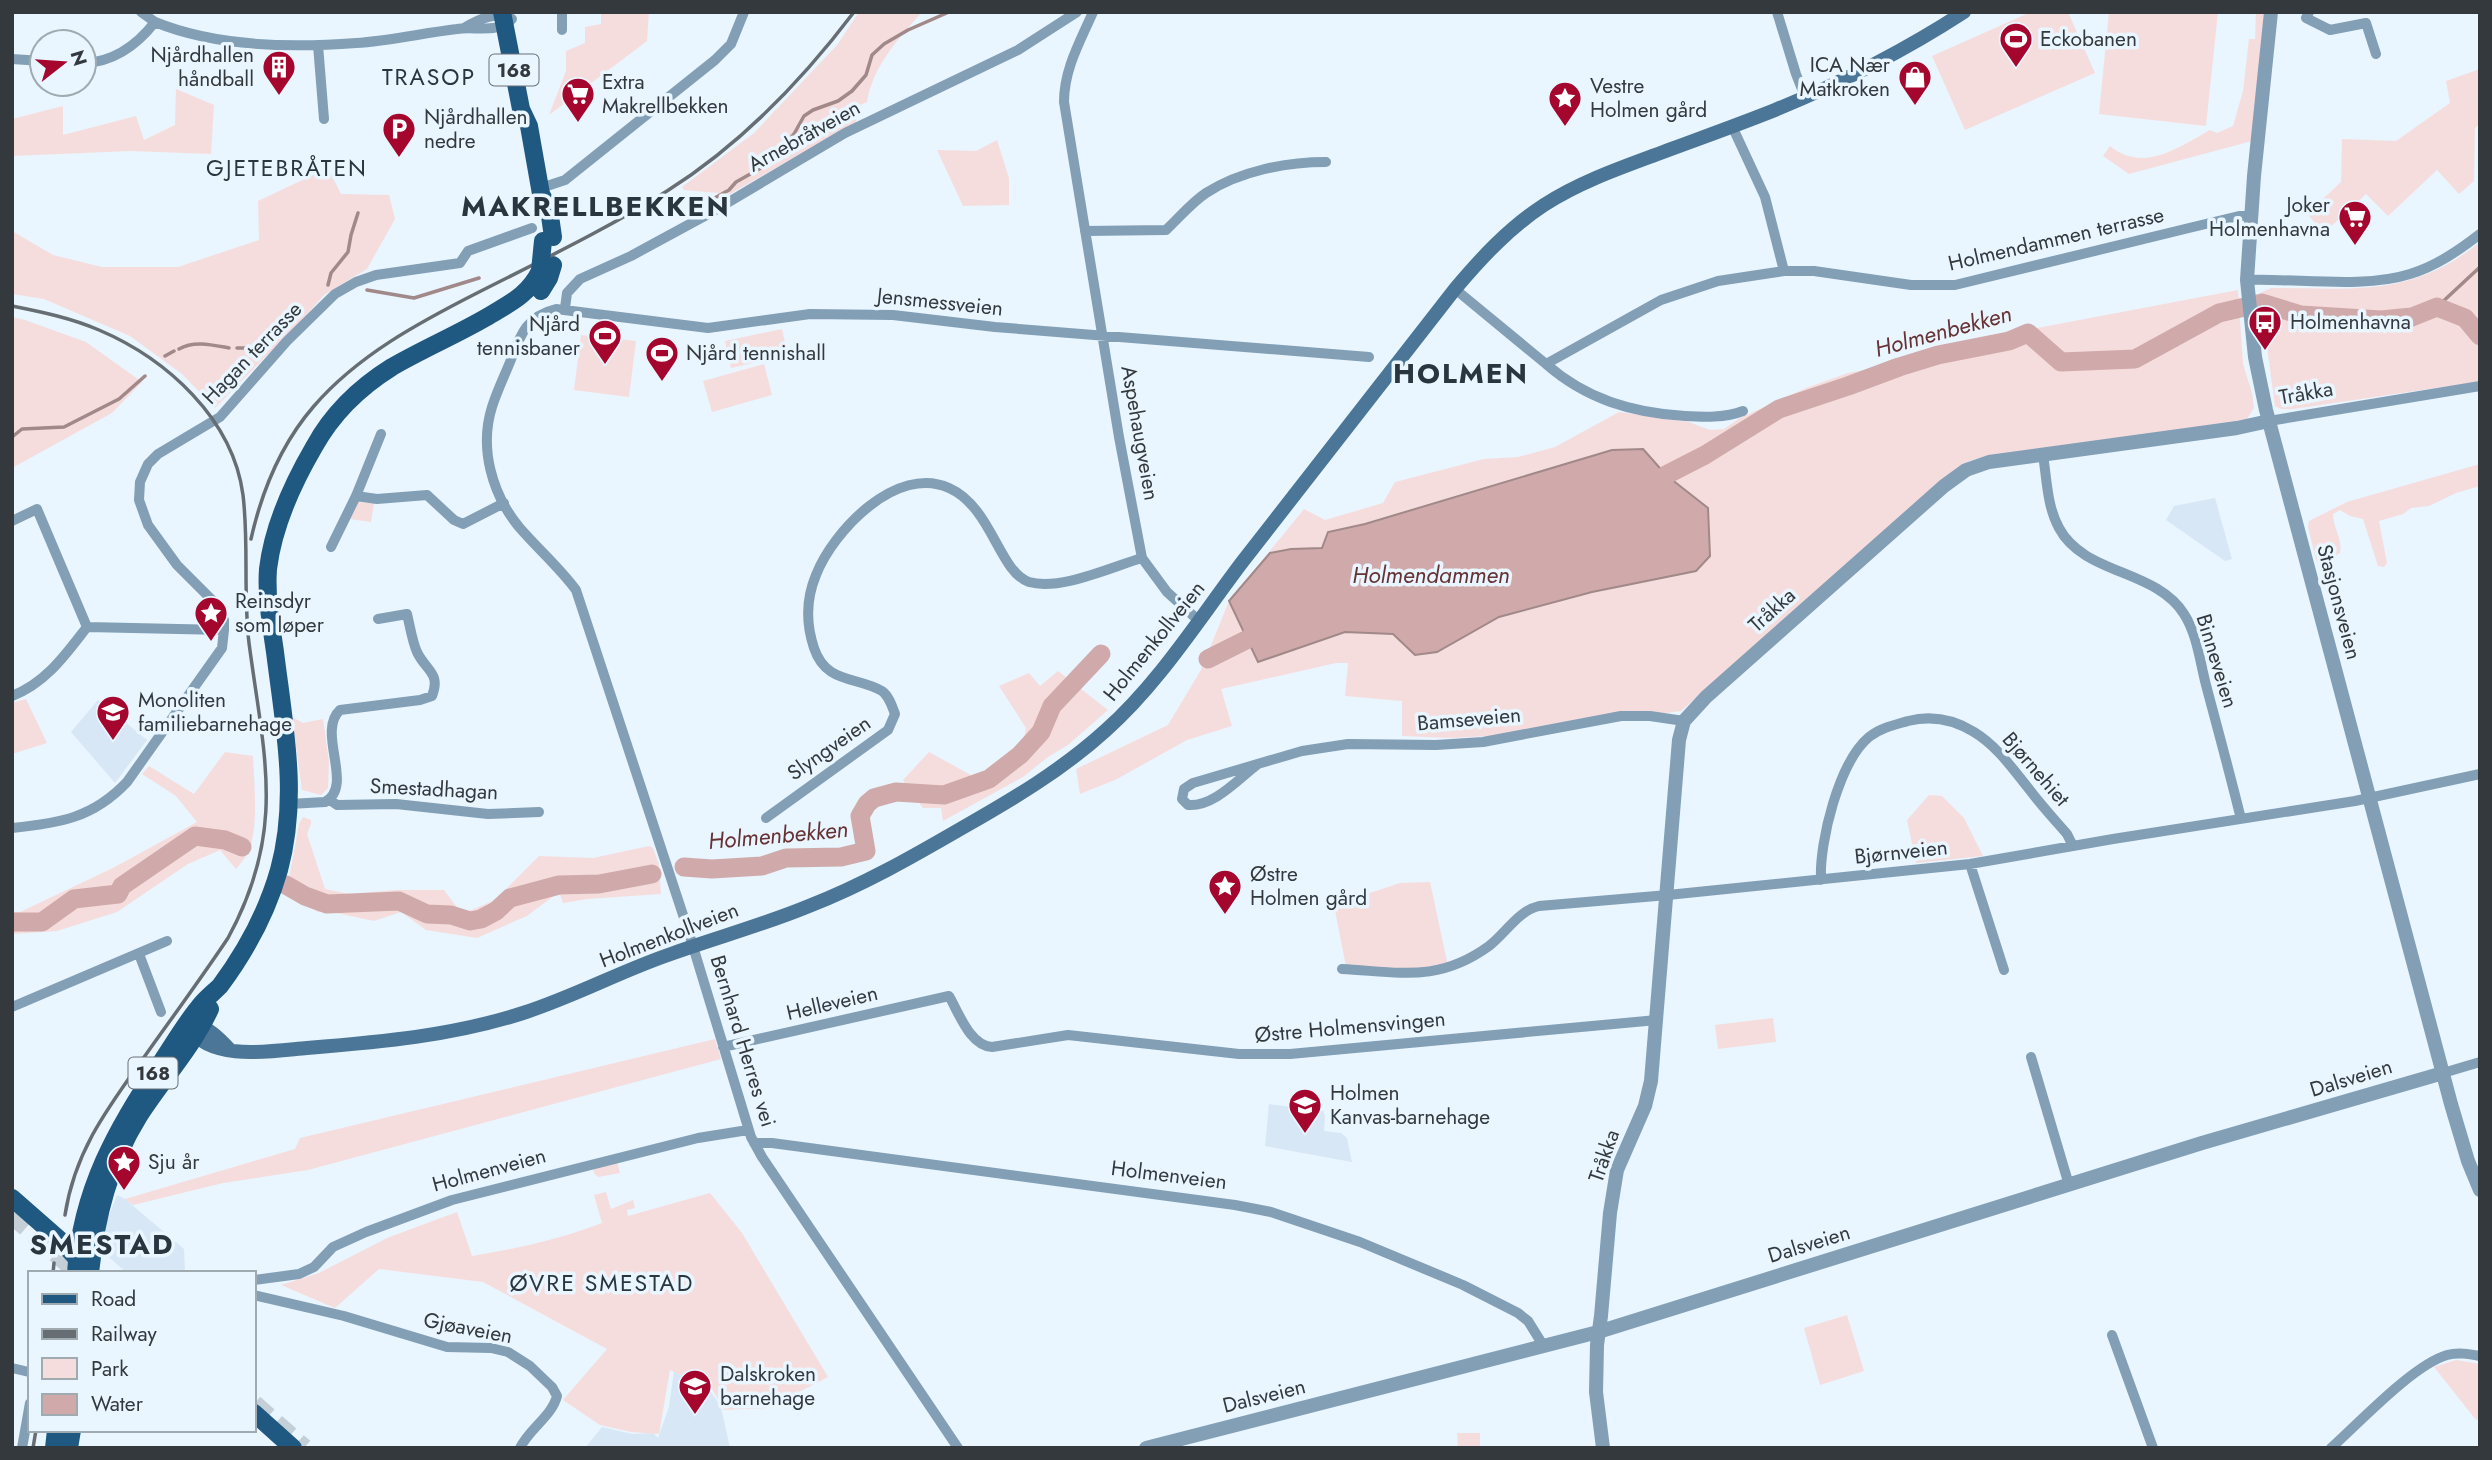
<svg xmlns="http://www.w3.org/2000/svg" width="2492" height="1460" font-family="Jost,sans-serif">
<rect width="100%" height="100%" fill="#e9f5ff"/>
<path fill="#d7e7f5" d="M2215 498 2232 559 2225 561 2166 520 2174 506Z
M98 700 147 740 115 783 71 732Z
M1269 1104 1323 1111 1325 1116 1324 1131 1341 1133 1347 1138 1352 1162 1265 1146Z
M117 1195 125 1199 184 1249 185 1273H127L103 1252 106 1223Z
M674 1371 711 1392 721 1407 730 1448H585L602 1427 632 1434 653 1433 658 1438 669 1407Z"/>
<path fill="#f6dddd" fill-rule="evenodd" d="M601 12H649L647 41 549 115 566 71V51L585 43V27L601 24Z
M859 12H922C898 39 873 66 867 102L856 107V123L730 194 684 190 682 187 754 133 837 45Z
M2031 12H2068L2095 73 1965 130 1932 56Z
M2109 12H2218L2206 126 2099 114Z
M2256 12H2264L2252 141 2129 174 2103 156 2110 146C2143 173 2178 148 2210 130L2217 133 2233 126 2243 91 2249 39H2255Z
M2480 69V123L2475 128 2474 181 2459 194 2437 170 2388 216 2366 194 2324 233 2307 214 2341 182 2342 139 2396 141 2450 103 2446 81Z
M176 89 214 105 211 154 130 151 12 156V119L63 106V135L136 116 144 140 175 125Z
M997 140 1009 178V205L963 206 937 150 976 151Z
M328 168 341 194 389 195 395 219 367 269 324 295 282 343 265 357 215 408 182 374 130 336 44 299 12 294V231L53 255 102 267H178L259 240 258 201Z
M2480 242V377L2477 382 2293 409H2281L2275 406 2267 347 2261 325 2260 293 2271 288C2354 288 2411 298 2480 242Z
M2238 290 2243 364 2252 393 2254 408 2247 419 2236 423 1988 456 1969 461 1958 468 1681 711 1490 736 1451 738 1402 736V701L1345 696 1348 663H1336L1221 689 1232 726 1187 740 1117 779 1080 794 1076 769 1168 725 1201 670 1229 601 1304 509 1325 520 1383 503 1395 482 1484 459 1518 457 1555 447 1619 412 1689 422 1710 430 1724 429 1740 418 1806 388 1848 373 1879 367 1936 347ZM1643 449 1666 475 1708 508 1592 592 1499 617 1437 652 1415 655 1393 634 1345 632 1258 662 1229 601 1291 549 1323 548 1329 532 1365 524 1612 450Z
M12 317 25 320 86 342 142 382 112 413 12 468Z
M782 329 788 355 731 368 725 341Z
M581 335 636 341 629 397 574 390Z
M764 364 772 395 712 412 703 381Z
M2480 464V486L2456 493 2429 506 2411 508 2403 514 2379 521 2387 563 2384 567 2378 566 2363 519 2350 516 2340 510 2333 514C2333 528 2343 539 2340 553L2321 563 2316 560 2308 527 2309 521 2347 502Z
M358 502 374 503 371 522 350 519Z
M1058 671 1108 710 1068 745 1048 757 1023 777 943 821 941 808H923L903 780 929 752 987 784 1019 764 1026 728 999 686 1029 673 1040 686Z
M26 699 47 743 12 754V703Z
M292 717 303 723 323 719 329 762 328 788 321 795 302 790Z
M225 752 253 756C254 784 259 824 249 851 246 857 240 864 236 869L220 850 188 864 117 912 57 931 12 934V912H20L113 868 197 822 176 796 142 774 149 766 194 794Z
M1929 795 1942 796 1964 818 1983 856 1916 863 1907 820Z
M303 817 311 820V824L307 834 325 889 349 894 396 890H444L462 914 495 900 539 856 593 858 649 846 653 848 659 865 661 894 587 899 563 903 559 892 527 916 477 938 426 930 401 912 374 921 327 911 318 912 292 898 284 888 289 879 299 824Z
M1430 882 1448 966 1426 971 1346 967 1334 905 1400 883Z
M1773 1018 1776 1042 1718 1049 1715 1025Z
M715 1039 721 1059 308 1170 223 1183 133 1205 125 1199 295 1149 300 1138Z
M617 1161 620 1173 598 1177 594 1173 593 1169Z
M606 1192 611 1209 633 1200 635 1208 627 1210 628 1216 710 1193 742 1233 828 1377 768 1408 724 1410 712 1389 670 1370 659 1434 631 1432 600 1425 563 1400 607 1349 483 1282 379 1269 335 1308 281 1285 319 1273 387 1238 457 1212 472 1256C519 1248 557 1240 602 1223L594 1195Z
M1847 1315 1864 1371 1820 1385 1804 1328Z
M2456 1360 2480 1364V1418L2476 1420 2434 1367Z
M1457 1433H1480V1448H1458Z"/>
<path fill="#d0aaaa" stroke="#a18889" stroke-width="2" d="M1643 449 1666 475 1708 508 1710 556 1696 571 1592 592 1499 617 1437 652 1415 655 1393 634 1345 632 1258 662 1229 601 1270 553 1291 549 1322 548 1328 532 1365 524 1612 450Z"/>
<g fill="none" stroke-linecap="round" stroke-linejoin="round">
<path stroke="#a18889" stroke-width="3.5" d="M675 198 711 200 729 190 736 182 761 168 778 153 794 134 804 116 813 110 838 101 852 91 866 75 872 55 884 44 908 30 949 12
M328 285 331 273 348 252 351 235 358 213
M367 290 414 298 479 278
M2437 307 2480 267
M237 348H268
M179 349C194 340 213 345 229 348
M165 356 174 351
M12 437 22 429 64 427 119 399 145 376"/>
<path stroke="#d0aaaa" stroke-width="19" d="M1666 475 1705 455 1779 409 1848 386 1899 367 1938 355 2009 341 2028 333 2061 362 2135 359 2219 313 2262 303 2301 315 2381 320 2412 317 2437 307 2465 318 2480 336
M1208 659 1248 639
M684 867 712 869 762 866 786 858 841 857 866 851 860 816 867 804 874 798 896 792 944 795 989 779 1020 755 1041 732 1052 706 1101 654
M286 885 305 896 327 904 399 901 427 914 451 915 470 921 481 919 496 911 510 898 559 885 599 884 652 874
M12 922H42L74 899 118 894 122 886 195 836 225 840 242 847"/>
<path stroke="#c5cfd8" stroke-width="19" stroke-dasharray="19 10" stroke-linecap="butt" d="M12 1215 79 1273
M254 1404 304 1448"/>
<path stroke="#829fb6" stroke-width="10" d="M141 12 155 22
M562 12V30
M1093 12C1080 42 1064 69 1064 102L1119 437 1142 558 1167 592 1198 620
M1777 12 1796 74 1805 97
M2309 12 2306 18 2330 30 2366 23 2376 54
M318 45 324 119
M12 59 42 61
M84 63C114 62 137 45 155 22 216 47 291 48 356 43 389 41 423 33 457 29 474 26 499 34 512 19 496 11 479 19 464 28
M1732 126 1765 197 1784 271
M541 188 565 180 715 60 731 44 744 12
M1085 231 1166 230C1179 218 1191 203 1206 193 1240 171 1286 162 1326 162
M2247 280C2297 278 2363 289 2410 274 2436 266 2458 251 2480 234
M1455 289 1546 364 1661 300 1718 281 1784 271H1814L1911 285H1955L2189 228 2239 216H2251
M565 308 567 293 580 279 631 256 712 212 845 133 1018 50 1077 12
M1546 364C1586 399 1632 413 1685 416 1704 417 1725 418 1743 411
M2269 421 2480 386
M2043 455C2047 480 2047 506 2059 528 2084 575 2156 569 2184 614 2197 634 2200 662 2206 685 2218 730 2230 774 2241 819
M356 496 377 499 427 495 454 520 463 524 504 503
M12 521 37 509 87 627
M331 547 356 496 381 434
M12 696C46 683 66 654 87 627L224 630
M1258 764C1238 779 1214 807 1188 805L1182 799 1184 789 1193 783 1302 751 1348 744 1436 745 1483 742 1621 716H1650L1684 721
M330 800 337 805 396 804 488 814 539 812
M289 804 325 802C355 786 316 732 340 710L420 700 432 696C441 673 426 671 417 652 412 641 410 626 407 614L378 619
M766 818 888 730 895 714C892 706 889 696 882 691 856 676 826 684 814 648 806 624 806 599 816 575 833 531 897 464 949 488 992 507 999 572 1029 582 1060 591 1111 567 1142 558
M12 828C60 823 93 818 127 782L222 648 224 630V620L217 605 177 565 148 525 139 500 140 482 148 464 158 454 220 417 287 341 335 294 356 282 376 275 460 263 468 251 532 228
M1970 864 2004 970
M1821 880C1819 842 1839 762 1869 737 1880 728 1894 725 1908 721 1932 715 1953 719 1974 732 1997 746 2012 768 2029 789 2041 805 2054 819 2067 834L2073 846
M139 954 161 1012
M1342 969C1400 972 1438 983 1489 946 1506 933 1518 911 1539 906L1668 895 1970 864 2113 839 2355 801 2480 774
M12 1007 167 941
M723 1047 949 996C959 1013 970 1046 992 1047L1068 1035 1239 1054H1290L1657 1020
M2031 1057 2069 1185
M2443 1073 2480 1062
M754 1143H772L1235 1205 1271 1212 1360 1242 1463 1285 1518 1313 1528 1321 1543 1345
M254 1280 299 1274 314 1267 333 1247 366 1232 452 1200 698 1138 748 1130
M254 1295 344 1316 447 1347 491 1348 508 1352 530 1366 552 1387 557 1396C552 1416 529 1429 520 1448
M2112 1335 2153 1448
M12 1368 29 1372
M22 1448 30 1403
M958 1448 762 1157 751 1137 688 930 576 590C559 567 538 549 519 527 492 494 479 448 492 407 497 391 504 377 510 362 520 336 526 316 556 309L708 328 810 314 893 315 995 327 1369 357
M2331 1448C2359 1423 2413 1365 2447 1355 2458 1352 2469 1354 2480 1356"/>
<path stroke="#829fb6" stroke-width="14" d="M2271 12 2254 176 2247 280 2255 357 2266 410 2451 1104 2468 1161 2480 1190
M1146 1448 1598 1332 2202 1143 2443 1073
M1603 1448 1596 1392 1597 1345 1601 1316 1610 1213 1617 1170 1645 1106 1651 1081 1679 740 1684 721 1706 697 1944 486 1966 470 1989 462 2237 428 2269 421"/>
<path stroke="#4b7697" stroke-width="14" d="M192 1023C207 1026 220 1039 230 1050
M189 1028C211 1062 272 1051 307 1048 380 1042 452 1036 523 1013 573 997 619 972 668 955 715 938 763 925 809 906 863 885 912 857 962 828 1013 799 1062 770 1105 731 1159 683 1199 619 1243 561 1313 470 1385 380 1455 289 1482 257 1509 228 1544 205 1578 183 1617 169 1655 155 1695 140 1735 126 1775 110 1841 83 1904 51 1964 12"/>
<path stroke="#1f5881" stroke-width="18" d="M502 12 521 109 529 126 541 194 549 209 553 237
M541 291 549 278 553 265
M12 1198 61 1241 80 1262
M76 1273C81 1191 117 1127 162 1061 174 1043 185 1024 199 1007 205 999 213 993 220 986 246 951 267 912 279 870 299 797 284 725 275 652 271 624 266 597 268 569 273 527 293 483 314 447 332 414 360 387 392 367 423 349 456 335 487 317 508 304 528 296 540 271
M90 1273C96 1217 109 1164 139 1116 162 1080 192 1048 210 1009
M254 1413 293 1448
M54 1448 56 1430
M69 1448 72 1430"/>
<path stroke="#666e74" stroke-width="3.5" d="M12 306C42 312 71 318 99 330 167 359 233 419 243 495 249 544 243 594 249 643 264 757 287 830 228 938 202 977 174 1015 147 1053 110 1105 75 1149 65 1215
M251 539C262 490 281 444 314 406 358 355 420 322 479 292 542 260 607 229 667 191 740 145 801 82 854 12
M53 1273 54 1263
M33 1448 36 1430"/>
<path stroke="#1f5881" stroke-width="18" d="M540 271 543 241"/>
</g>
<defs>
<symbol id="stadium-pin" viewBox="-11 -11 22 30"><path d="M0 17L-7.5 6A9.5 9.5 0 1 1 7.5 6Z" fill="#a4062d" stroke="#e9f5ff"/><path d="M0-5a6.5 5 0 1 0 0 10a6.5 5 0 1 0 0-10ZM-3.5-1.8h7v3.6h-7Z" fill="#fff"/></symbol>
<symbol id="building-pin" viewBox="-11 -11 22 30"><path d="M0 17L-7.5 6A9.5 9.5 0 1 1 7.5 6Z" fill="#a4062d" stroke="#e9f5ff"/><path d="M-4-6H4V6H1V3H-1V6H-4ZM-2.5-4.3h1.7v1.8h-1.7ZM.8-4.3h1.7v1.8H.8ZM-2.5-1h1.7V.8h-1.7ZM.8-1h1.7V.8H.8Z" fill="#fff"/></symbol>
<symbol id="shop-pin" viewBox="-11 -11 22 30"><path d="M0 17L-7.5 6A9.5 9.5 0 1 1 7.5 6Z" fill="#a4062d" stroke="#e9f5ff"/><path d="M-5-2.5h2.3a2.7 3.5 0 0 1 5.4 0H5L5.5 6h-11ZM-1.5-2.5h3a1.5 2.3 0 0 0-3 0Z" fill="#fff"/></symbol>
<symbol id="supermarket-pin" viewBox="-11 -11 22 30"><path d="M0 17L-7.5 6A9.5 9.5 0 1 1 7.5 6Z" fill="#a4062d" stroke="#e9f5ff"/><path d="M-6-5.5h2.5l.6 2H6L4.5 2H-2.5L-4.4-4H-6ZM-1.5 3.2a1.3 1.3 0 1 0 .1 0ZM3 3.2a1.3 1.3 0 1 0 .1 0Z" fill="#fff"/></symbol>
<symbol id="sight-pin" viewBox="-11 -11 22 30"><path d="M0 17L-7.5 6A9.5 9.5 0 1 1 7.5 6Z" fill="#a4062d" stroke="#e9f5ff"/><path d="M0-6L1.8-2.2L6-1.7L2.9 1.2L3.7 5.4L0 3.3L-3.7 5.4L-2.9 1.2L-6-1.7L-1.8-2.2Z" fill="#fff"/></symbol>
<symbol id="parking-pin" viewBox="-11 -11 22 30"><path d="M0 17L-7.5 6A9.5 9.5 0 1 1 7.5 6Z" fill="#a4062d" stroke="#e9f5ff"/><path d="M-3.5-5.5H1a3.5 3.5 0 0 1 0 7H-1V5.5H-3.5ZM-1-3.4V-.6H.8a1.4 1.4 0 0 0 0-2.8Z" fill="#fff"/></symbol>
<symbol id="bus-pin" viewBox="-11 -11 22 30"><path d="M0 17L-7.5 6A9.5 9.5 0 1 1 7.5 6Z" fill="#a4062d" stroke="#e9f5ff"/><path d="M-5-6H5V4H4V6H2V4H-2V6H-4V4H-5ZM-3.5-4V0h7V-4ZM-3.5 1.2v1.5H-2V1.2ZM2 1.2v1.5H3.5V1.2Z" fill="#fff"/></symbol>
<symbol id="school-pin" viewBox="-11 -11 22 30"><path d="M0 17L-7.5 6A9.5 9.5 0 1 1 7.5 6Z" fill="#a4062d" stroke="#e9f5ff"/><path d="M0-5L7-2L0 1L-7-2ZM-4 1L0 2.5L4 1V4Q0 6-4 4Z" fill="#fff"/></symbol>
</defs>
<g fill-rule="evenodd">
<use href="#stadium-pin" x="1997" y="20" width="38" height="52"/>
<use href="#building-pin" x="260" y="48" width="38" height="52"/>
<use href="#shop-pin" x="1896" y="58" width="38" height="52"/>
<use href="#supermarket-pin" x="559" y="75" width="38" height="52"/>
<use href="#sight-pin" x="1546" y="79" width="38" height="52"/>
<use href="#parking-pin" x="380" y="110" width="38" height="52"/>
<use href="#supermarket-pin" x="2336" y="198" width="38" height="52"/>
<use href="#bus-pin" x="2246" y="303" width="38" height="52"/>
<use href="#stadium-pin" x="586" y="317" width="38" height="52"/>
<use href="#stadium-pin" x="643" y="334" width="38" height="52"/>
<use href="#sight-pin" x="192" y="594" width="38" height="52"/>
<use href="#school-pin" x="94" y="693" width="38" height="52"/>
<use href="#sight-pin" x="1206" y="867" width="38" height="52"/>
<use href="#school-pin" x="1286" y="1086" width="38" height="52"/>
<use href="#sight-pin" x="105" y="1143" width="38" height="52"/>
<use href="#school-pin" x="676" y="1367" width="38" height="52"/>
</g>
<g text-anchor="middle" stroke-width="7" stroke-linejoin="round" paint-order="stroke">
<g fill="#e9f5ff" stroke="#6a7177" stroke-width="2">
<rect x="489.5" y="54.5" width="49" height="31" rx="5"/>
<rect x="128.5" y="1057.5" width="49" height="31" rx="5"/>
</g>
<g font-size="19" font-weight="bold" fill="#33393d">
<text x="514" y="77">168</text>
<text x="153" y="1080">168</text>
</g>
<g font-size="21" fill="#33393d" stroke="#e9f5ff" text-anchor="start">
<text x="2040" y="46">Eckobanen</text>
<text x="254" y="62" text-anchor="end">Njårdhallen<tspan x="254" dy="24">håndball</tspan></text>
<text x="1890" y="72" text-anchor="end">ICA Nær<tspan x="1890" dy="24">Matkroken</tspan></text>
<text x="602" y="89">Extra<tspan x="602" dy="24">Makrellbekken</tspan></text>
<text x="1590" y="93">Vestre<tspan x="1590" dy="24">Holmen gård</tspan></text>
<text x="424" y="124">Njårdhallen<tspan x="424" dy="24">nedre</tspan></text>
<text x="2330" y="212" text-anchor="end">Joker<tspan x="2330" dy="24">Holmenhavna</tspan></text>
<text x="2290" y="329">Holmenhavna</text>
<text x="580" y="331" text-anchor="end">Njård<tspan x="580" dy="24">tennisbaner</tspan></text>
<text x="686" y="360">Njård tennishall</text>
<text x="235" y="608">Reinsdyr<tspan x="235" dy="24">som løper</tspan></text>
<text x="138" y="707">Monoliten<tspan x="138" dy="24">familiebarnehage</tspan></text>
<text x="1250" y="881">Østre<tspan x="1250" dy="24">Holmen gård</tspan></text>
<text x="1330" y="1100">Holmen<tspan x="1330" dy="24">Kanvas-barnehage</tspan></text>
<text x="148" y="1169">Sju år</text>
<text x="720" y="1381">Dalskroken<tspan x="720" dy="24">barnehage</tspan></text>
</g>
<g font-size="21" fill="#33393d" stroke="#e9f5ff">
<text transform="translate(804 136) rotate(-29)" y="7">Arnebråtveien</text>
<text transform="translate(2056 239) rotate(-13)" y="7">Holmendammen terrasse</text>
<text transform="translate(940 302) rotate(6)" y="7">Jensmessveien</text>
<text transform="translate(252 353) rotate(-46)" y="7">Hagan terrasse</text>
<text transform="translate(2306 393) rotate(-10)" y="7">Tråkka</text>
<text transform="translate(1140 433) rotate(80)" y="7">Aspehaugveien</text>
<text transform="translate(2339 602) rotate(75)" y="7">Stasjonsveien</text>
<text transform="translate(1772 610) rotate(-42)" y="7">Tråkka</text>
<text transform="translate(1154 641) rotate(-51)" y="7">Holmenkollveien</text>
<text transform="translate(2217 661) rotate(73)" y="7">Binneveien</text>
<text transform="translate(1469 719) rotate(-5)" y="7">Bamseveien</text>
<text transform="translate(829 748) rotate(-35)" y="7">Slyngveien</text>
<text transform="translate(2036 769) rotate(49)" y="7">Bjørnehiet</text>
<text transform="translate(434 789) rotate(3)" y="7">Smestadhagan</text>
<text transform="translate(1901 852) rotate(-6)" y="7">Bjørnveien</text>
<text transform="translate(669 935) rotate(-21)" y="7">Holmenkollveien</text>
<text transform="translate(832 1003) rotate(-13)" y="7">Helleveien</text>
<text transform="translate(1350 1027) rotate(-5)" y="7">Østre Holmensvingen</text>
<text transform="translate(743 1041) rotate(73)" y="7">Bernhard Herres vei</text>
<text transform="translate(2351 1078) rotate(-17)" y="7">Dalsveien</text>
<text transform="translate(1604 1156) rotate(-71)" y="7">Tråkka</text>
<text transform="translate(489 1170) rotate(-15)" y="7">Holmenveien</text>
<text transform="translate(1169 1175) rotate(7)" y="7">Holmenveien</text>
<text transform="translate(1809 1244) rotate(-17)" y="7">Dalsveien</text>
<text transform="translate(468 1328) rotate(11)" y="7">Gjøaveien</text>
<text transform="translate(1264 1396) rotate(-14)" y="7">Dalsveien</text>
</g>
<g font-size="23" letter-spacing="2" fill="#2a363f" stroke="#e9f5ff">
<text x="429" y="85">TRASOP</text>
<text x="287" y="176">GJETEBRÅTEN</text>
<text x="602" y="1291">ØVRE SMESTAD</text>
</g>
<g font-size="23" font-style="italic" fill="#663234" stroke="#e9f5ff">
<text transform="translate(1943 331) rotate(-15)" y="8">Holmenbekken</text>
<text x="1431" y="583">Holmendammen</text>
<text transform="translate(778 835) rotate(-5)" y="8">Holmenbekken</text>
</g>
<g font-size="28" font-weight="bold" letter-spacing="2" fill="#2a363f" stroke="#e9f5ff">
<text x="596" y="216">MAKRELLBEKKEN</text>
<text x="1461" y="383">HOLMEN</text>
<text x="102" y="1254">SMESTAD</text>
</g>
</g>
<rect width="2492" height="1460" fill="none" stroke="#33393d" stroke-width="28"/>
<rect x="28" y="1271" width="228" height="161" fill="#e9f5ff" stroke="#a0aab1" stroke-width="2"/>
<rect x="42" y="1294" width="35" height="10" fill="#1f5881" stroke="#a0aab1" stroke-width="2"/>
<text x="91" y="1306" font-size="21" fill="#33393d">Road</text>
<rect x="42" y="1329" width="35" height="10" fill="#666e74" stroke="#a0aab1" stroke-width="2"/>
<text x="91" y="1341" font-size="21" fill="#33393d">Railway</text>
<rect x="42" y="1358" width="35" height="21" fill="#f6dddd" stroke="#a0aab1" stroke-width="2"/>
<text x="91" y="1376" font-size="21" fill="#33393d">Park</text>
<rect x="42" y="1394" width="35" height="21" fill="#d0aaaa" stroke="#a0aab1" stroke-width="2"/>
<text x="91" y="1411" font-size="21" fill="#33393d">Water</text>
<g transform="translate(63 63) rotate(73)"><circle r="33" fill="#e9f5ff" stroke="#a0aab1" stroke-width="2"/>
<path d="M0-5L12 26L0 18L-12 26Z" fill="#a4062d"/>
<text y="-10" font-size="19" font-weight="bold" text-anchor="middle" fill="#33393d">N</text>
</g>
</svg>
